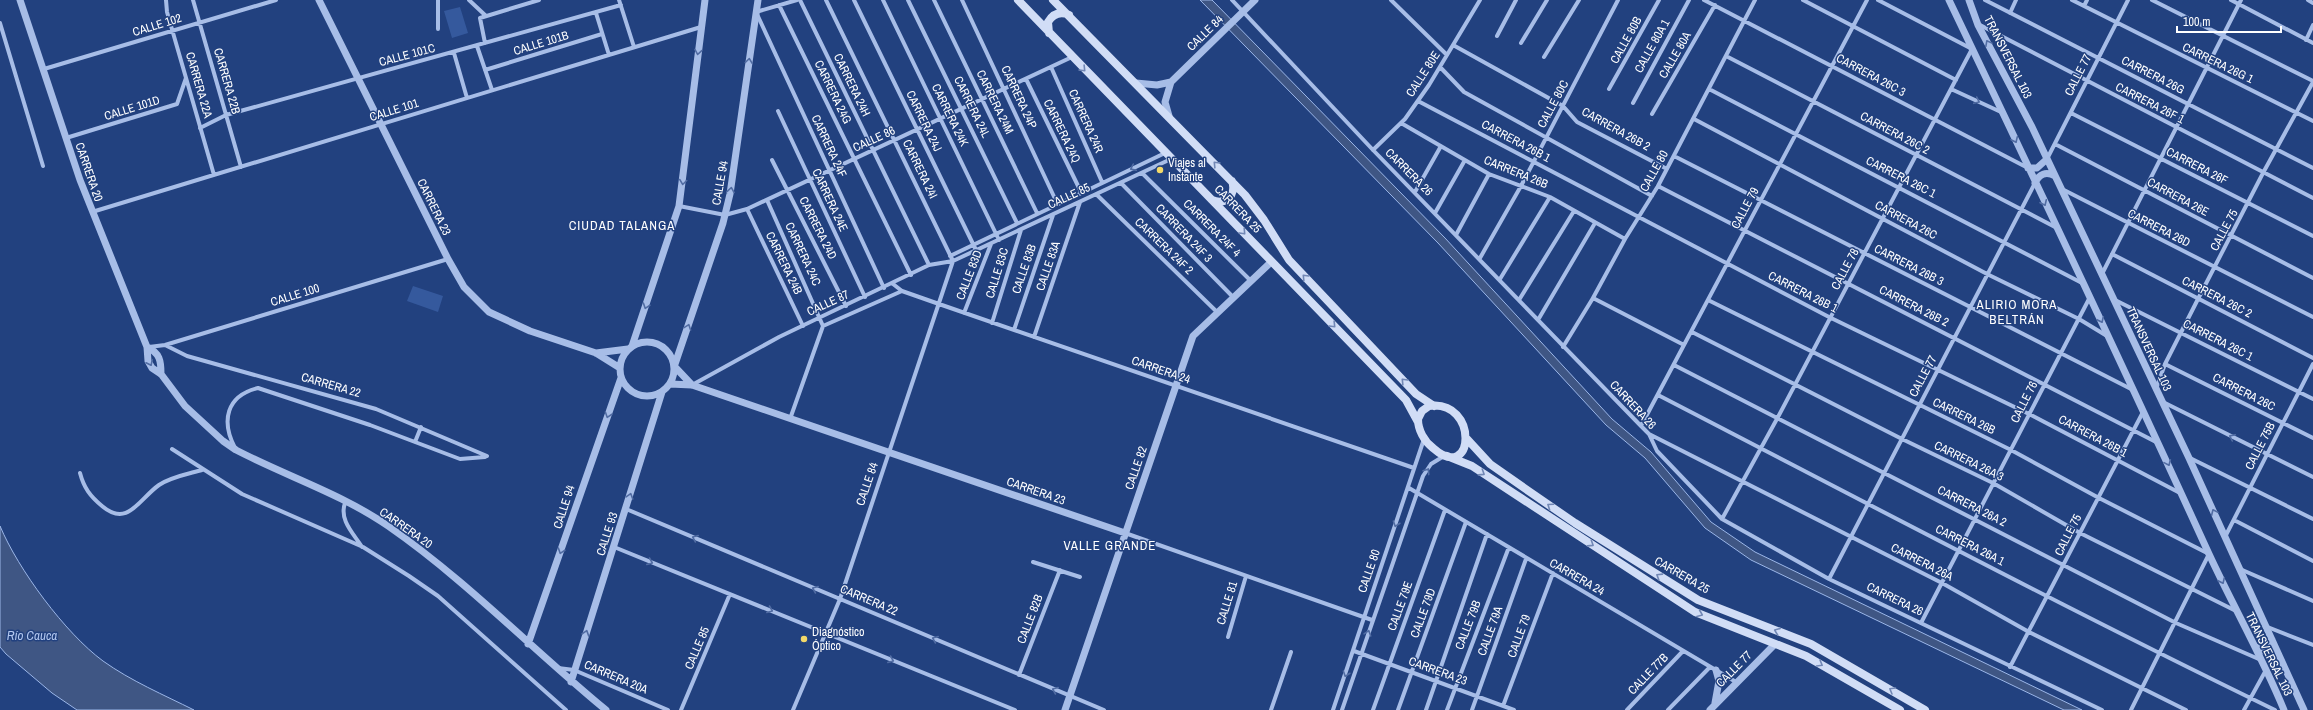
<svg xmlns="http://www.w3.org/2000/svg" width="2313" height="710" font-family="'Archivo Narrow',sans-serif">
<rect width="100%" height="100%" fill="#22417f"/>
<path fill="#35599d" d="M460 7 468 33 452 38 444 11Z
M413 286 443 296 438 312 407 301Z"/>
<path fill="#3f5684" stroke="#9bb6e8" d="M1200 0H1212L1445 238 1612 419 1651 452 1711 522 1755 552 2082 710H2064L1751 560 1705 528 1645 458 1606 425 1438 243Z
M0 526C18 569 65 633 103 661 131 681 164 695 194 710H77L52 693 6 654 0 647Z"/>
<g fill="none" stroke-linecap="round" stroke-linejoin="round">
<path stroke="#a7bde7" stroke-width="4" d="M166 0 167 12 214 175
M193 0 241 167
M469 0 486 16
M619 0 634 47
M797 0 756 12 884 288
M800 0 929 265
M854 0 976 250
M883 0 999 240
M908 0 1017 223
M934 0 1037 213
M962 0 1057 203
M1232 0 1373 150 1641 426 1649 434 1657 451 1722 519 1829 579 2102 710
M1391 0 1447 55
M1704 0 2028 168
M1803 0 1956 80
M1985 0 2313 168
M2072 0 2313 121
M2152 0 2313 81
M2231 0 2313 43
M2308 0 2313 3
M779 5 911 275
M2084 6 2087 0
M596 13 609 55
M2010 13 2016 0
M0 23 43 166
M1980 25 2313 198
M438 29V0
M1497 36 1516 0
M2306 40 2313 25
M485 43 480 18 539 0
M1521 43 1547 0
M1453 45 1563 106 1577 122 1667 169
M477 46 492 90
M454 53 467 98
M1726 56 2055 227
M1544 57 1579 0
M1051 67 1102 182
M1440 67 1464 92 1652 196
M44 69 276 0
M485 70 602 34
M1026 79 1081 192
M1609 89 1659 0
M1709 89 2082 283
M1951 89 2001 112
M1418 101 1829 317 2029 414 2180 493
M1633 103 1689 0
M778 111 865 297
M2071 113 2313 236
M1652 114 1715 5
M1694 119 1989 275 2079 319 2107 336
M1401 123 1489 174 1550 197 1625 239
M200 128 226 115 621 5
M66 138 177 104 186 78
M2055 144 2313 278
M1373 150 1405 119 1429 85 1480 0
M1674 156 2133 390
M2047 159 2128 0
M772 160 846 306
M1142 173 1251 281
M1121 183 1233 297
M1658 186 2156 442
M2062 189 2313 317
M1415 192 1441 146
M1096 194 1217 312
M767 200 823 326
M679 206 725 215 747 209 1072 57
M747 209 803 326
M92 212 701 27
M1435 213 1465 160
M1456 235 1489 174
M2112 254 2313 358
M950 256 1165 153
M1480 258 1521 186 1618 0
M2102 274 2241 0
M1500 279 1550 197
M893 284 902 291 939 304 1414 468
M1593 298 1684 345
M1519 300 1574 211
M1708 300 2011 450 2099 498 2209 554 2131 710
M2115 300 2313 399
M964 313 991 244
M1538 320 1595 223
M992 323 1021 230
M1014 330 1053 215
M1692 332 1902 439 1993 483 2080 533 2236 611
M1034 337 1080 202
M165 345 187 356 376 409 487 456
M149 347 165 345 448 259
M1563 347 1593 298 1625 239 1658 186 1755 0
M2165 364 2313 438
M1674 365 2176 623 2261 660
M692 385 779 337 929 265 953 261 1171 159
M2156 389 2165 364 2198 299 2263 173 2313 82
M1658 395C1863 501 2067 609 2275 710
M2163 402 2313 477
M790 419 823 326 902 291
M1641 426 1867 0
M1649 434 1942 583 2029 632 2186 710
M415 442 421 427
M235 448C221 421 226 396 258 388L370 425 460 459 485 457
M172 449 242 494 363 547 409 576 438 596 566 710
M2190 458 2313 519
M80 473C84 488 90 496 102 506 128 528 139 499 159 485 171 477 188 474 202 470
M1409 488 1736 682
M345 503C339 520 353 533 362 547
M626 509 1104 710
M1722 519 1778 417 1972 49 1878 0
M2234 520 2313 561
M1125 533 1372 620
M2225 537 2313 364
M614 547 1015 710
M1033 562 1080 577
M2240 569 2313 601
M1829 579 2035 183
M1921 623 2090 297
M2265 626 2313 645
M1228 637 1246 576
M1354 651 1514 710
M2010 667 2143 412
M558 668 574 670 668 710
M1019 675 1060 570
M1503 706 1553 573
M681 710 730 594
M793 710 840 599 953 261 826 0
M1271 710 1291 652
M1333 710 1424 439
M1342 710 1423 476 1431 464 1444 456
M1373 710 1445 510
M1398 710 1466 522
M1426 710 1487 534
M1447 710 1509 547
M1472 710 1526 559
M1627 710 1683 651
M1668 710 1710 667
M2244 710 2266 670"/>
<path stroke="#a7bde7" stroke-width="7" d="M20 0 80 180 147 347 148 361 152 368 161 374 185 406 223 441 236 450C286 476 342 494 388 526 466 580 533 650 606 710
M319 0 448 259 464 287 489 312 530 331 596 353 620 368
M1949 0C2037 184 2124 368 2209 554 2233 606 2262 656 2284 710
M1969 0 1978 25 2032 127 2189 458 2304 710
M1136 83 1157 85 1171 82
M1169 116 1165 102 1171 82 1255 0
M2028 168H2037L2047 159
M2035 183C2039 174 2046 171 2055 176
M620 369a27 27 0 1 1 54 0a27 27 0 1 1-54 0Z
M632 346 679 206 705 0
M147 347C160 353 161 361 161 374
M596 353 628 349
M675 364 723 223 730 194 758 0
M675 367 692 385
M670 384 692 385 1125 533
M528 644 621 378
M2256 647C2261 652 2267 652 2271 646L2272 640
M571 682 662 392
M1715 703 1719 681 1716 670
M1065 710 1193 336 1271 262
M1710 710 1775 644"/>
<path stroke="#d1ddf6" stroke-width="8" d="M1018 0 1406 400 1418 422
M1053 0 1245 195 1264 220 1289 260 1416 394 1434 406
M1049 33 1048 22C1053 14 1060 11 1069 15
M1212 200C1225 206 1237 195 1232 181
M1429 406C1479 399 1475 485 1433 448 1424 441 1418 430 1418 419L1422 411Z
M1467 439 1490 464 1530 492 1575 523 1698 600 1811 644 1925 710
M1447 456 1472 466 1695 612 1806 656 1900 710"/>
</g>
<defs><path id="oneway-chevron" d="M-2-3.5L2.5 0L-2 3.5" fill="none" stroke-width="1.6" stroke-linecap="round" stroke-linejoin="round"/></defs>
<g stroke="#516ca3">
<use href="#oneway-chevron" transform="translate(1988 43) rotate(-118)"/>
<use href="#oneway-chevron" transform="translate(698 52) rotate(99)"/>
<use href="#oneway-chevron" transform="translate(749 61) rotate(-82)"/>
<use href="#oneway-chevron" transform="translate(1977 101) rotate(25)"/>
<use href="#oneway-chevron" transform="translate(2015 140) rotate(65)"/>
<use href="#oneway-chevron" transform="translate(1133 168) rotate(154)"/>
<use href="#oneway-chevron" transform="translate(683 182) rotate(98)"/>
<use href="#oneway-chevron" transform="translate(731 190) rotate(-81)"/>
<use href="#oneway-chevron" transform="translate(2044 203) rotate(65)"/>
<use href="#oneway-chevron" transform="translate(646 306) rotate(109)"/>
<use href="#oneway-chevron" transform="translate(2101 320) rotate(65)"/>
<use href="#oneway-chevron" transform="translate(688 327) rotate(-70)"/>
<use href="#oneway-chevron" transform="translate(150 363) rotate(64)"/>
<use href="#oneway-chevron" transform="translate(608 415) rotate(109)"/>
<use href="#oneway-chevron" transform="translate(2232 437) rotate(-154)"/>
<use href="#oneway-chevron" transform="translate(2168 463) rotate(66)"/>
<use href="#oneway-chevron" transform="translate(1427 471) rotate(-56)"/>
<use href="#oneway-chevron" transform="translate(630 496) rotate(-73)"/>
<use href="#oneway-chevron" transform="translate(2214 512) rotate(-114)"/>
<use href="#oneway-chevron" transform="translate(1396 524) rotate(109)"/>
<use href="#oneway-chevron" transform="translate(695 538) rotate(-157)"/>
<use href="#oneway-chevron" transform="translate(561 551) rotate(109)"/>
<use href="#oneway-chevron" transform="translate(650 562) rotate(22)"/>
<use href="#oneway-chevron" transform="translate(2222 581) rotate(65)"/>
<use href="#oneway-chevron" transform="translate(815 589) rotate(-157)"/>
<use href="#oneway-chevron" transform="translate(770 610) rotate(22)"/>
<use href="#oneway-chevron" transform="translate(586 633) rotate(-72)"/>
<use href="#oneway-chevron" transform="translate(1368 633) rotate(-72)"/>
<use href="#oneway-chevron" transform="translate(935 639) rotate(-157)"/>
<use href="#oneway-chevron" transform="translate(891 660) rotate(22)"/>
<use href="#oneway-chevron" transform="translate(1346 674) rotate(109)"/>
<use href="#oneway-chevron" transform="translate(1055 690) rotate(-157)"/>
</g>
<g stroke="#7187b5">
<use href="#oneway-chevron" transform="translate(1083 69) rotate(46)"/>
<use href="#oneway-chevron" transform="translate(1216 164) rotate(-134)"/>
<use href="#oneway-chevron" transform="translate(1243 232) rotate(47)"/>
<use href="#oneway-chevron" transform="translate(1305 277) rotate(-134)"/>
<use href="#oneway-chevron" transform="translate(1333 325) rotate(46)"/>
<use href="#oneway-chevron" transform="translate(1404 381) rotate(-134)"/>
<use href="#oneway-chevron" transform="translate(1482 473) rotate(33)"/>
<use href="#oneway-chevron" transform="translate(1550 506) rotate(-145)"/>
<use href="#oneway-chevron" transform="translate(1591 544) rotate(33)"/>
<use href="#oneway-chevron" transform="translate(1659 576) rotate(-148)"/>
<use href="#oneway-chevron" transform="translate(1700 614) rotate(23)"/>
<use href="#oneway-chevron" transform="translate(1777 631) rotate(-159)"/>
<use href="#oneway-chevron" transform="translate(1820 664) rotate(30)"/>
<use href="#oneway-chevron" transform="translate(1892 690) rotate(-150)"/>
</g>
<g fill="#f3d969" stroke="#22417f" stroke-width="1.5">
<circle cx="1160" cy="170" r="4"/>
<circle cx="804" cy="639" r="4"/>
</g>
<g text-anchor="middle" stroke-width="3" stroke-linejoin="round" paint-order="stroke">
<g font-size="12" fill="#fff" stroke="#22417f">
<text transform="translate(157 25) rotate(-17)" y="4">CALLE 102</text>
<text transform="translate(1205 33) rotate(-44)" y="4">CALLE 84</text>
<text transform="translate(1626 40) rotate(-61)" y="4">CALLE 80B</text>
<text transform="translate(541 43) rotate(-17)" y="4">CALLE 101B</text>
<text transform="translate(1652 46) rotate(-61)" y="4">CALLE 80A 1</text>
<text transform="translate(407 55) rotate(-15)" y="4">CALLE 101C</text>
<text transform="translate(1675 55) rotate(-60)" y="4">CALLE 80A</text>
<text transform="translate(2008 57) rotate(63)" y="4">TRANSVERSAL 103</text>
<text transform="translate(2218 63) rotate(26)" y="4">CARRERA 26G 1</text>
<text transform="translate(1423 74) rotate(-57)" y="4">CALLE 80E</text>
<text transform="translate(1871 75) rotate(28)" y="4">CARRERA 26C 3</text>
<text transform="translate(2078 75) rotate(-63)" y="4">CALLE 77</text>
<text transform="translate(2153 75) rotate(27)" y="4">CARRERA 26G</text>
<text transform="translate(227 81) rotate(74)" y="4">CARRERA 22B</text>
<text transform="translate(199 85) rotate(74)" y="4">CARRERA 22A</text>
<text transform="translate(852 85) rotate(64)" y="4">CARRERA 24H</text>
<text transform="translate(833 92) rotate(64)" y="4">CARRERA 24G</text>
<text transform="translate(1019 97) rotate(65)" y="4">CARRERA 24P</text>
<text transform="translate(995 102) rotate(64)" y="4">CARRERA 24M</text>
<text transform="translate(2150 103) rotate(27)" y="4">CARRERA 26F 1</text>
<text transform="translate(1553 104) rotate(-62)" y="4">CALLE 80C</text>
<text transform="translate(972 107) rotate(64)" y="4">CARRERA 24L</text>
<text transform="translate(132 108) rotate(-17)" y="4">CALLE 101D</text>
<text transform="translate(394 110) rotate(-17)" y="4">CALLE 101</text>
<text transform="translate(950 115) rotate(64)" y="4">CARRERA 24K</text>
<text transform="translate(924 121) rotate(64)" y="4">CARRERA 24J</text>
<text transform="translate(1086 121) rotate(66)" y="4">CARRERA 24R</text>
<text transform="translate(1616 129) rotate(29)" y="4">CARRERA 26B 2</text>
<text transform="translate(1062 131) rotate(64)" y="4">CARRERA 24Q</text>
<text transform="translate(1895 133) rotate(28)" y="4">CARRERA 26C 2</text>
<text transform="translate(874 139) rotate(-25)" y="4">CALLE 86</text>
<text transform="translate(1516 141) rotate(28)" y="4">CARRERA 26B 1</text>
<text transform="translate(829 146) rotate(65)" y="4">CARRERA 24F</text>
<text transform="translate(2197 166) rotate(27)" y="4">CARRERA 26F</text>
<text transform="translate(920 169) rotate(64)" y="4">CARRERA 24I</text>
<text transform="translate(1654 171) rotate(-61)" y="4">CALLE 80</text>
<text transform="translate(89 172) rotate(71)" y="4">CARRERA 20</text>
<text transform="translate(1409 172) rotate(45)" y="4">CARRERA 26</text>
<text transform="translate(1516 172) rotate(22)" y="4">CARRERA 26B</text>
<text transform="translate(1901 177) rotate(27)" y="4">CARRERA 26C 1</text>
<text transform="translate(720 183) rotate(-80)" y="4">CALLE 94</text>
<text transform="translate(1069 196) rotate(-25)" y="4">CALLE 85</text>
<text transform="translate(2178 197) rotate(28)" y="4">CARRERA 26E</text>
<text transform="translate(830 200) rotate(65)" y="4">CARRERA 24E</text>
<text transform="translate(434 207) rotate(64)" y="4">CARRERA 23</text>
<text transform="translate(1745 208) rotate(-62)" y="4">CALLE 79</text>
<text transform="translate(1238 209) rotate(46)" y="4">CARRERA 25</text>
<text transform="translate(1906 220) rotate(28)" y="4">CARRERA 26C</text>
<text transform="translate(818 228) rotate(63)" y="4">CARRERA 24D</text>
<text transform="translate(1212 228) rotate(45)" y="4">CARRERA 24F 4</text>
<text transform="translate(2159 228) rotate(27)" y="4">CARRERA 26D</text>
<text transform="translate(2224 230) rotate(-62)" y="4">CALLE 75</text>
<text transform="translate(1184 233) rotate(46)" y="4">CARRERA 24F 3</text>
<text transform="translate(1164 246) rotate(44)" y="4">CARRERA 24F 2</text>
<text transform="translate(803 254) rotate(65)" y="4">CARRERA 24C</text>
<text transform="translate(784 263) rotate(64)" y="4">CARRERA 24B</text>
<text transform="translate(1909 265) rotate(27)" y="4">CARRERA 26B 3</text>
<text transform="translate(1048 266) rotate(-71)" y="4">CALLE 83A</text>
<text transform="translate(1024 269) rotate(-71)" y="4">CALLE 83B</text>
<text transform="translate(1845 269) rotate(-62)" y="4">CALLE 78</text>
<text transform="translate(997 273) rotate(-73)" y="4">CALLE 83C</text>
<text transform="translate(969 275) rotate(-69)" y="4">CALLE 83D</text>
<text transform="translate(1803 292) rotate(27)" y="4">CARRERA 26B 1</text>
<text transform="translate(295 295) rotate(-17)" y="4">CALLE 100</text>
<text transform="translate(2217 297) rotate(27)" y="4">CARRERA 26C 2</text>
<text transform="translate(828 303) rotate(-25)" y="4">CALLE 87</text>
<text transform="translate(1914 306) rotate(27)" y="4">CARRERA 26B 2</text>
<text transform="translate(2218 340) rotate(27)" y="4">CARRERA 26C 1</text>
<text transform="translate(2149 349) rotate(65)" y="4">TRANSVERSAL 103</text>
<text transform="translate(1161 370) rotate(19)" y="4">CARRERA 24</text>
<text transform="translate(1923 376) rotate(-62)" y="4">CALLE 77</text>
<text transform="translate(331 385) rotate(16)" y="4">CARRERA 22</text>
<text transform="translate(2244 392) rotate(27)" y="4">CARRERA 26C</text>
<text transform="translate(2024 402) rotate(-63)" y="4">CALLE 76</text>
<text transform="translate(1633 405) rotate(47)" y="4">CARRERA 26</text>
<text transform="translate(1964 416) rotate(26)" y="4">CARRERA 26B</text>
<text transform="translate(2093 436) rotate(28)" y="4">CARRERA 26B 1</text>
<text transform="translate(2260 446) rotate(-63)" y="4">CALLE 75B</text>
<text transform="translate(1969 461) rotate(26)" y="4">CARRERA 26A 3</text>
<text transform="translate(1136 468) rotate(-71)" y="4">CALLE 82</text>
<text transform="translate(867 484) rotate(-71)" y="4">CALLE 84</text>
<text transform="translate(1036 491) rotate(19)" y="4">CARRERA 23</text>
<text transform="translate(1972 506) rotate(27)" y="4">CARRERA 26A 2</text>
<text transform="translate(564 507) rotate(-72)" y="4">CALLE 94</text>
<text transform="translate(406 528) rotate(35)" y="4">CARRERA 20</text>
<text transform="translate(607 534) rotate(-72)" y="4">CALLE 93</text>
<text transform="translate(2068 535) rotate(-63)" y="4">CALLE 75</text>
<text transform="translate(1970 545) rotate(27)" y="4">CARRERA 26A 1</text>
<text transform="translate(1922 562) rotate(27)" y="4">CARRERA 26A</text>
<text transform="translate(1369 571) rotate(-71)" y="4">CALLE 80</text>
<text transform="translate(1682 575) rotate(30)" y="4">CARRERA 25</text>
<text transform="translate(1577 577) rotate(30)" y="4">CARRERA 24</text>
<text transform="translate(1895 599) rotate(26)" y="4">CARRERA 26</text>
<text transform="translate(869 600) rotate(23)" y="4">CARRERA 22</text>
<text transform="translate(1227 603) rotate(-73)" y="4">CALLE 81</text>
<text transform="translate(1400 606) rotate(-70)" y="4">CALLE 79E</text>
<text transform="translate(1423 613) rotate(-70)" y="4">CALLE 79D</text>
<text transform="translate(1030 619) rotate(-69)" y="4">CALLE 82B</text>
<text transform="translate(1468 625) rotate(-69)" y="4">CALLE 79B</text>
<text transform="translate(1490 631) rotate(-70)" y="4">CALLE 79A</text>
<text transform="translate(1519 636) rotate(-70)" y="4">CALLE 79</text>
<text transform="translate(697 648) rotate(-67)" y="4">CALLE 85</text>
<text transform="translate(2269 654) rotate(64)" y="4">TRANSVERSAL 103</text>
<text transform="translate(1734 669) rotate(-45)" y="4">CALLE 77</text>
<text transform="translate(1438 671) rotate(20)" y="4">CARRERA 23</text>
<text transform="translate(1648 674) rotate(-46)" y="4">CALLE 77B</text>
<text transform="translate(616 677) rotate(23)" y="4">CARRERA 20A</text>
</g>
<g font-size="12" fill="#fff" stroke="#22417f" text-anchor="start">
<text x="1168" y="167">Viajes al<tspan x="1168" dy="14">Instante</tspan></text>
<text x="812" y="636">Diagnóstico<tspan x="812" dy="14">Óptico</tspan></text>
</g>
<g font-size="13" letter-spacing="1" fill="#fff" stroke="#22417f">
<text x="622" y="230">CIUDAD TALANGA</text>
<text x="2017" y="309">ALIRIO MORA<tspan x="2017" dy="15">BELTRÁN</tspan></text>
<text x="1110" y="550">VALLE GRANDE</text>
</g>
<g font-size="13" font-style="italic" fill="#b2c7ef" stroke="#22417f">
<text x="32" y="640">Río Cauca</text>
</g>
</g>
<path d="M2177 26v6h104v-6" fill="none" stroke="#ffffff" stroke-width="2"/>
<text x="2183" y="26" font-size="12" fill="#ffffff" stroke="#22417f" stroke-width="3" paint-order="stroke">100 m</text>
</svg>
